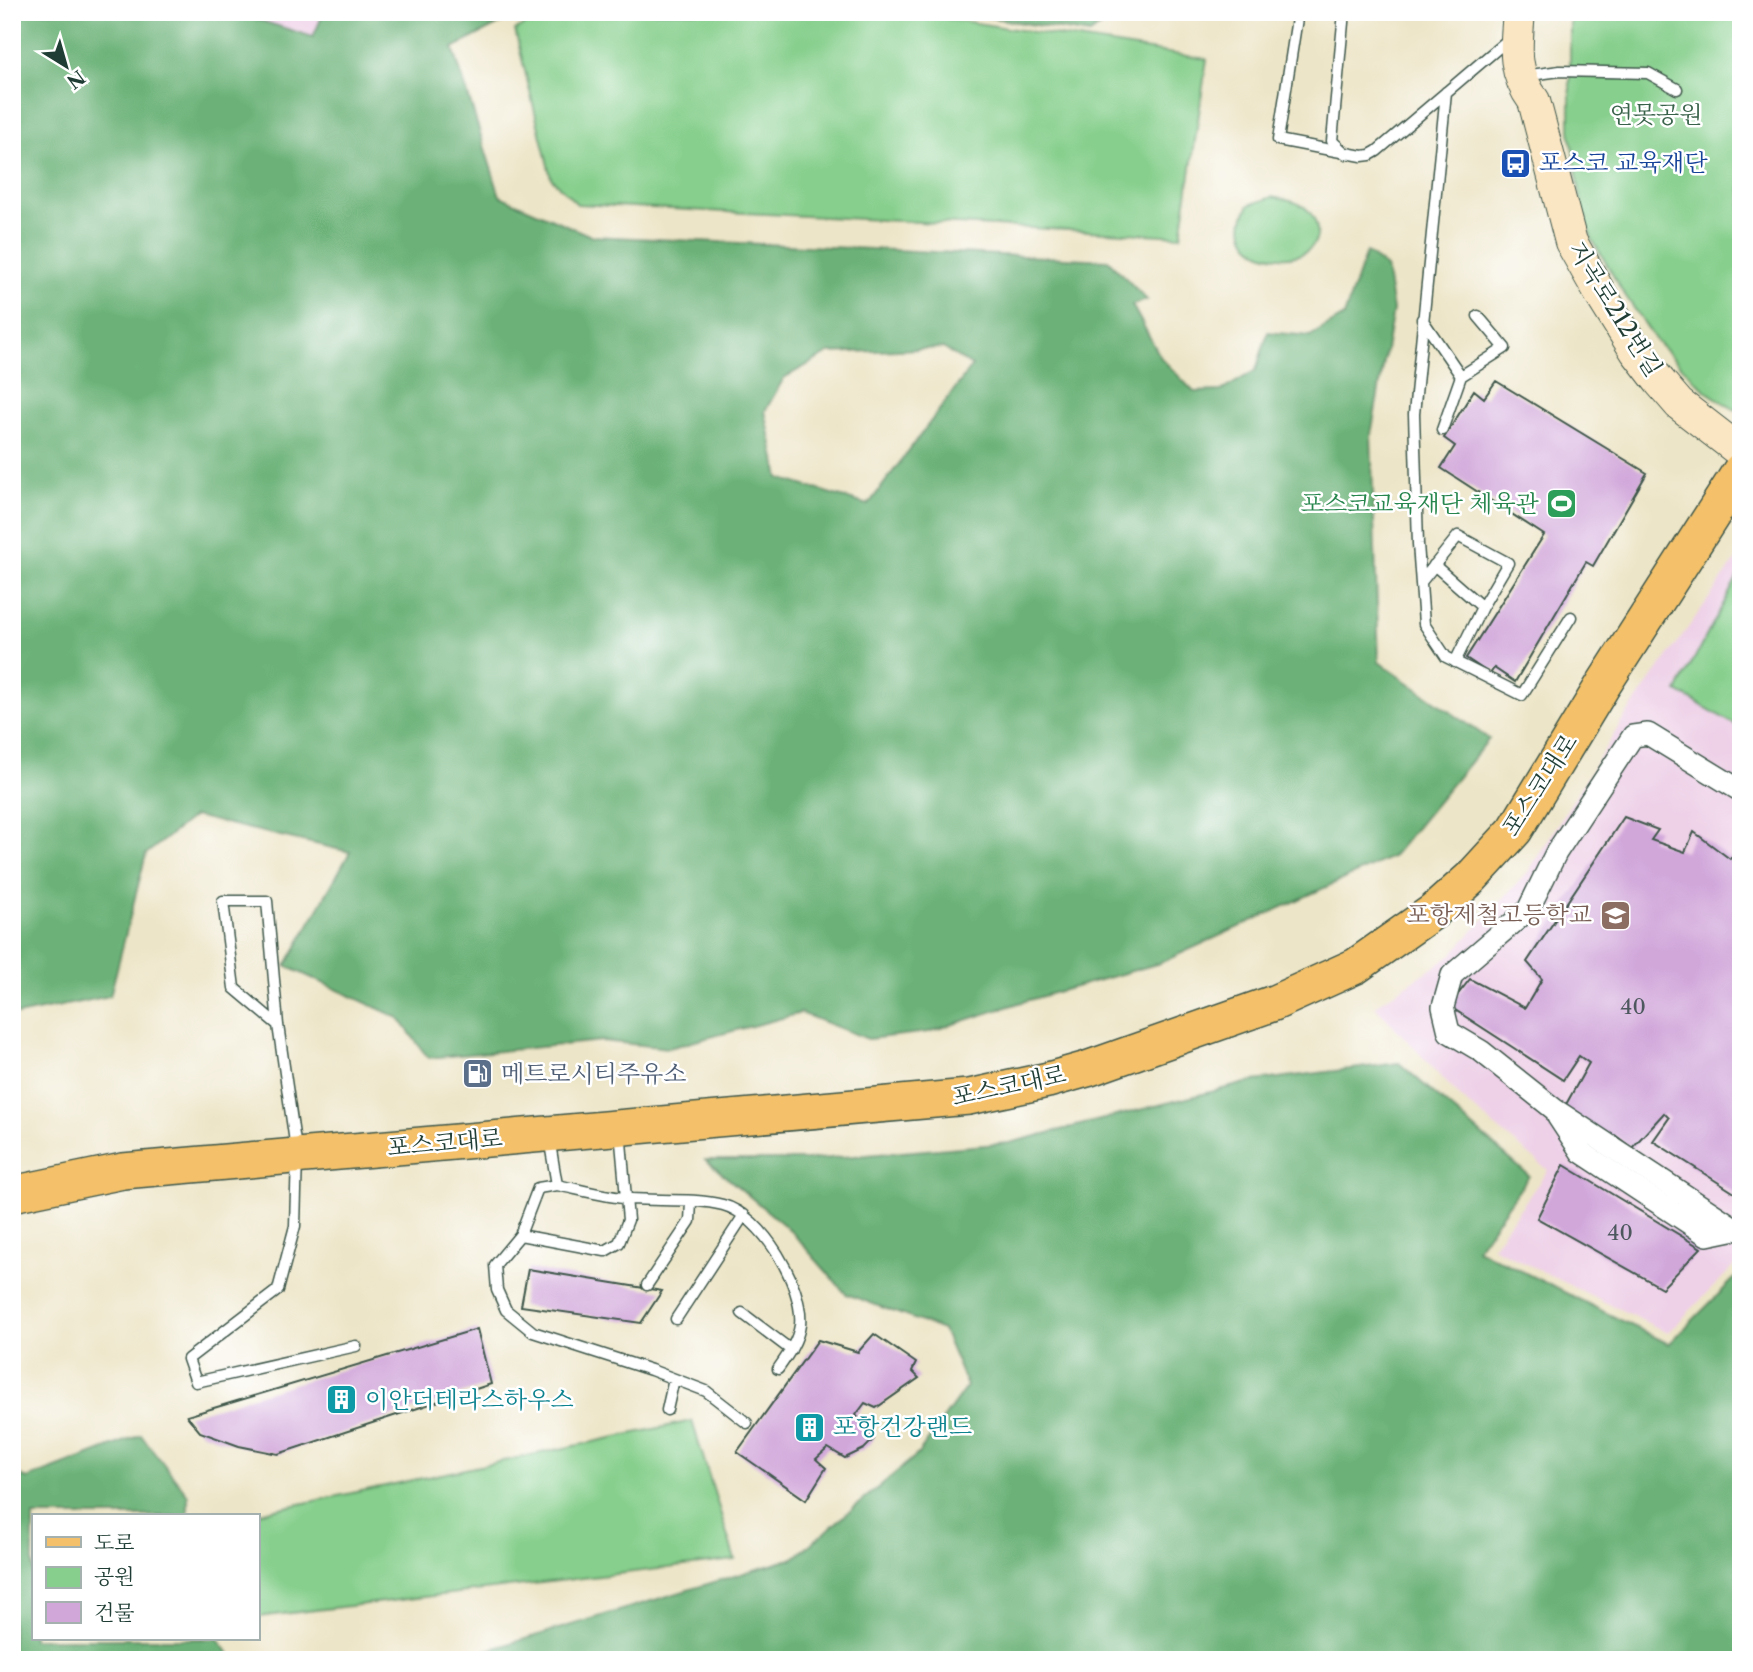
<svg xmlns="http://www.w3.org/2000/svg" width="1753" height="1672" font-family="'Libre Caslon Text','Noto Serif KR',serif">
<rect width="100%" height="100%" fill="#fff"/>
<filter id="ink" filterUnits="userSpaceOnUse"><feTurbulence type="fractalNoise" baseFrequency=".0143" numOctaves="2"/><feDisplacementMap in="SourceGraphic" scale="14" xChannelSelector="R" yChannelSelector="G"/><feConvolveMatrix kernelMatrix="1 2 1 2 8 2 1 2 1" color-interpolation-filters="sRGB"/></filter>
<filter id="wash" filterUnits="userSpaceOnUse"><feTurbulence type="fractalNoise" baseFrequency=".00686" numOctaves="4" result="noise"/><feDisplacementMap in="SourceGraphic" scale="28" xChannelSelector="R" yChannelSelector="G"/><feGaussianBlur stdDeviation="1.57" result="paint"/><feColorMatrix in="noise" values="0 0 0 0 0 0 0 0 0 0 0 0 0 0 0 0 0 1.4 0 .05"/><feComposite in="paint" operator="in"/></filter>
<g filter="url(#wash)">
<rect width="100%" height="100%" fill="#ede5c7"/>
<path fill="#eed0e7" d="M233 12H324L313 37Z
M1741 553V1259L1668 1333 1492 1247 1548 1170 1464 1101 1375 1006 1449 957 1528 872 1624 718Z"/>
<path fill="#86cf8c" stroke="#528660" stroke-width="2" d="M550 12H906L1207 59 1181 236 577 204 551 178 515 30Z
M1570 12H1741V402L1735 410 1707 392 1657 342 1621 289 1592 239 1582 206 1570 131Z
M1272 197C1290 200 1310 203 1316 224 1330 275 1214 266 1249 205Z
M1741 571V728L1677 691Z
M692 1421 735 1560 257 1617V1516H243Z"/>
<path fill="#6cb278" stroke="#467856" stroke-width="2" fill-rule="evenodd" d="M12 12H233L313 37 324 12H522L453 48 500 196 591 236 1108 260 1147 300 1132 305 1161 358 1194 392 1221 391 1256 370 1268 332 1310 336 1344 316 1366 252 1386 267 1393 310 1371 435 1379 662 1489 739 1392 857 1160 963 1022 1002 929 1032 868 1039 801 1013 669 1048 602 1041 428 1058 399 1018 286 966 350 852 194 816 146 854 110 996 12 1016ZM943 348 972 366 868 505 779 478 765 411 784 378 829 353Z
M957 12H1121L1090 34Z
M1399 1063 1529 1176 1477 1249 1669 1344 1741 1272V1660H455L794 1558 918 1454 967 1386 943 1330 846 1294 790 1230 706 1160H807L1009 1143 1254 1081Z
M141 1435 188 1495V1516H33V1639H218L234 1660H12V1471L27 1479Z"/>
<g id="blocks">
<path fill="#d1a7da" d="M1496 381 1647 473 1593 566 1586 562 1515 682 1494 668 1490 674 1466 658 1544 535 1441 468 1455 446 1444 438 1474 390 1484 398Z
M1624 817 1658 830 1651 840 1685 852 1694 832 1730 859 1738 850 1741 851V1197L1653 1141 1669 1118 1664 1113 1632 1148 1615 1135 1611 1139 1564 1108 1589 1063 1579 1056 1563 1080 1449 1006 1470 979 1525 1008 1542 979 1527 962Z
M1564 1165 1701 1248 1662 1288 1537 1218Z
M528 1269 662 1291 641 1323 521 1306Z
M477 1329 491 1384 278 1454 239 1446 200 1432 187 1416Z
M874 1334 916 1363 912 1371 919 1378 876 1408 865 1403 856 1415 874 1439 864 1449 845 1458 828 1448 816 1459 826 1468 806 1500 737 1452 818 1340 858 1352Z"/>
</g>
</g>
<g filter="url(#ink)">
<use href="#blocks" fill-opacity="0" stroke="#3e564a" stroke-width="2"/>
<g fill="none" stroke-linecap="round" stroke-linejoin="round">
<defs>
<path id="lane" d="M1298 12 1278 140 1362 156 1370 155 1377 151 1510 38
M1344 12 1332 141 1346 154
M1523 76 1560 71 1648 73 1677 89
M1446 92 1414 414 1418 544 1424 624 1446 657 1522 695 1571 617
M1422 319 1461 376 1505 348 1478 316
M1442 430 1461 376
M1421 582 1458 536 1508 563 1482 607 1434 565
M1455 662 1482 607
M278 1025 234 988 223 901H267L278 1025 297 1156 295 1226 278 1290 188 1359 196 1382 356 1346
M549 1138 557 1185C581 1190 606 1197 631 1199 659 1201 696 1198 723 1205 762 1215 804 1286 800 1325 798 1341 787 1356 778 1369
M557 1185 538 1188 520 1235 495 1265 497 1290 506 1310 533 1332 651 1370 706 1391 747 1423
M520 1235 605 1251 619 1243 628 1220 620 1131
M647 1285 690 1221 691 1202
M742 1313 791 1350
M676 1319 744 1215
M667 1410 674 1379"/>
<path id="street" d="M1558 1117 1581 1152 1707 1235 1736 1229 1741 1225
M1736 1229 1554 1109 1481 1051 1449 1032 1443 1007 1452 975 1528 910 1556 853 1633 736 1648 734 1741 791"/>
<path id="secondary" d="M1519 12C1516 47 1512 71 1534 101L1571 242 1601 295 1636 351 1660 382 1679 404 1741 452"/>
<path id="primary" d="M12 1194 123 1171 969 1097 1048 1080 1087 1069 1274 1003 1356 966 1434 911 1471 878 1515 830 1603 685 1741 470"/>
</defs>
<use href="#lane" stroke="#3e564a" stroke-width="13"/>
<use href="#street" stroke="#3e564a" stroke-width="24"/>
<use href="#secondary" stroke="#3e564a" stroke-width="34"/>
<use href="#primary" stroke="#3e564a" stroke-width="38"/>
<use href="#lane" stroke="#fff" stroke-width="10"/>
<use href="#street" stroke="#fff" stroke-width="21"/>
<use href="#secondary" stroke="#fbe6c3" stroke-width="32"/>
<use href="#primary" stroke="#f4c16a" stroke-width="35"/>
</g>
</g>
<defs>
<symbol id="bus-square" viewBox="-11 -11 22 22"><rect x="-9" y="-9" width="18" height="18" rx="4" fill="#1a4fb4" stroke="#fff"/><path d="M-5-6H5V4H4V6H2V4H-2V6H-4V4H-5ZM-3.5-4V0h7V-4ZM-3.5 1.2v1.5H-2V1.2ZM2 1.2v1.5H3.5V1.2Z" fill="#fff"/></symbol>
<symbol id="stadium-square" viewBox="-11 -11 22 22"><rect x="-9" y="-9" width="18" height="18" rx="4" fill="#2e9e5b" stroke="#fff"/><path d="M0-5a6.5 5 0 1 0 0 10a6.5 5 0 1 0 0-10ZM-3.5-1.8h7v3.6h-7Z" fill="#fff"/></symbol>
<symbol id="school-square" viewBox="-11 -11 22 22"><rect x="-9" y="-9" width="18" height="18" rx="4" fill="#8d6e63" stroke="#fff"/><path d="M0-5L7-2L0 1L-7-2ZM-4 1L0 2.5L4 1V4Q0 6-4 4Z" fill="#fff"/></symbol>
<symbol id="fuel-square" viewBox="-11 -11 22 22"><rect x="-9" y="-9" width="18" height="18" rx="4" fill="#5c6f8a" stroke="#fff"/><path d="M-5.5-6h7V0h2V4h1.3V-2.5L3-4.5l.8-.8L6-3V5H2.5V1h-1V6h-7ZM-4.2-4.7v3.2H.2V-4.7Z" fill="#fff"/></symbol>
<symbol id="building-square" viewBox="-11 -11 22 22"><rect x="-9" y="-9" width="18" height="18" rx="4" fill="#0f9aa8" stroke="#fff"/><path d="M-4-6H4V6H1V3H-1V6H-4ZM-2.5-4.3h1.7v1.8h-1.7ZM.8-4.3h1.7v1.8H.8ZM-2.5-1h1.7V.8h-1.7ZM.8-1h1.7V.8H.8Z" fill="#fff"/></symbol>
</defs>
<g fill-rule="evenodd">
<use href="#bus-square" x="1498" y="146" width="35" height="35"/>
<use href="#stadium-square" x="1544" y="486" width="35" height="35"/>
<use href="#school-square" x="1598" y="898" width="35" height="35"/>
<use href="#fuel-square" x="460" y="1056" width="35" height="35"/>
<use href="#building-square" x="324" y="1382" width="35" height="35"/>
<use href="#building-square" x="792" y="1410" width="35" height="35"/>
</g>
<g text-anchor="middle" stroke-width="5" stroke-linejoin="round" paint-order="stroke">
<g font-size="21" fill="#4c585e">
<text x="1633" y="1014">40</text>
<text x="1620" y="1240">40</text>
</g>
<g font-size="24" fill="#39624a" stroke="#fff">
<text x="1656" y="123">연못공원</text>
</g>
<g font-size="24" fill="#164399" stroke="#fff" text-anchor="start">
<text x="1539" y="171">포스코 교육재단</text>
</g>
<g font-size="24" fill="#1f3d34" stroke="#fff">
<text transform="translate(1615 309) rotate(58)" y="8">지곡로212번길</text>
<text transform="translate(1540 785) rotate(-57)" y="8">포스코대로</text>
<text transform="translate(1009 1086) rotate(-12)" y="8">포스코대로</text>
<text transform="translate(445 1143) rotate(-5)" y="8">포스코대로</text>
</g>
<g font-size="24" fill="#27864d" stroke="#fff" text-anchor="end">
<text x="1539" y="512">포스코교육재단 체육관</text>
</g>
<g font-size="24" fill="#785e54" stroke="#fff" text-anchor="end">
<text x="1592" y="923">포항제철고등학교</text>
</g>
<g font-size="24" fill="#4e5e75" stroke="#fff" text-anchor="start">
<text x="501" y="1082">메트로시티주유소</text>
</g>
<g font-size="24" fill="#0d838f" stroke="#fff" text-anchor="start">
<text x="365" y="1408">이안더테라스하우스</text>
<text x="833" y="1435">포항건강랜드</text>
</g>
</g>
<rect width="1753" height="1672" fill="none" stroke="#fff" stroke-width="42"/>
<rect x="32" y="1514" width="228" height="126" fill="#ffffff" stroke="#a5b1ae" stroke-width="2"/>
<rect x="46" y="1537" width="35" height="10" fill="#f4c16a" stroke="#a5b1ae" stroke-width="2"/>
<text x="94" y="1550" font-size="21" fill="#1f3d34">도로</text>
<rect x="46" y="1567" width="35" height="21" fill="#86cf8c" stroke="#a5b1ae" stroke-width="2"/>
<text x="94" y="1584" font-size="21" fill="#1f3d34">공원</text>
<rect x="46" y="1602" width="35" height="21" fill="#d1a7da" stroke="#a5b1ae" stroke-width="2"/>
<text x="94" y="1620" font-size="21" fill="#1f3d34">건물</text>
<g transform="translate(66 66) rotate(143)" stroke="#ffffff" stroke-width="5" paint-order="stroke">
<path d="M0-5L12 26L0 18L-12 26Z" fill="#1f3d34"/>
<text y="-10" font-size="19" font-weight="bold" text-anchor="middle" fill="#1f3d34">N</text>
</g>
</svg>
